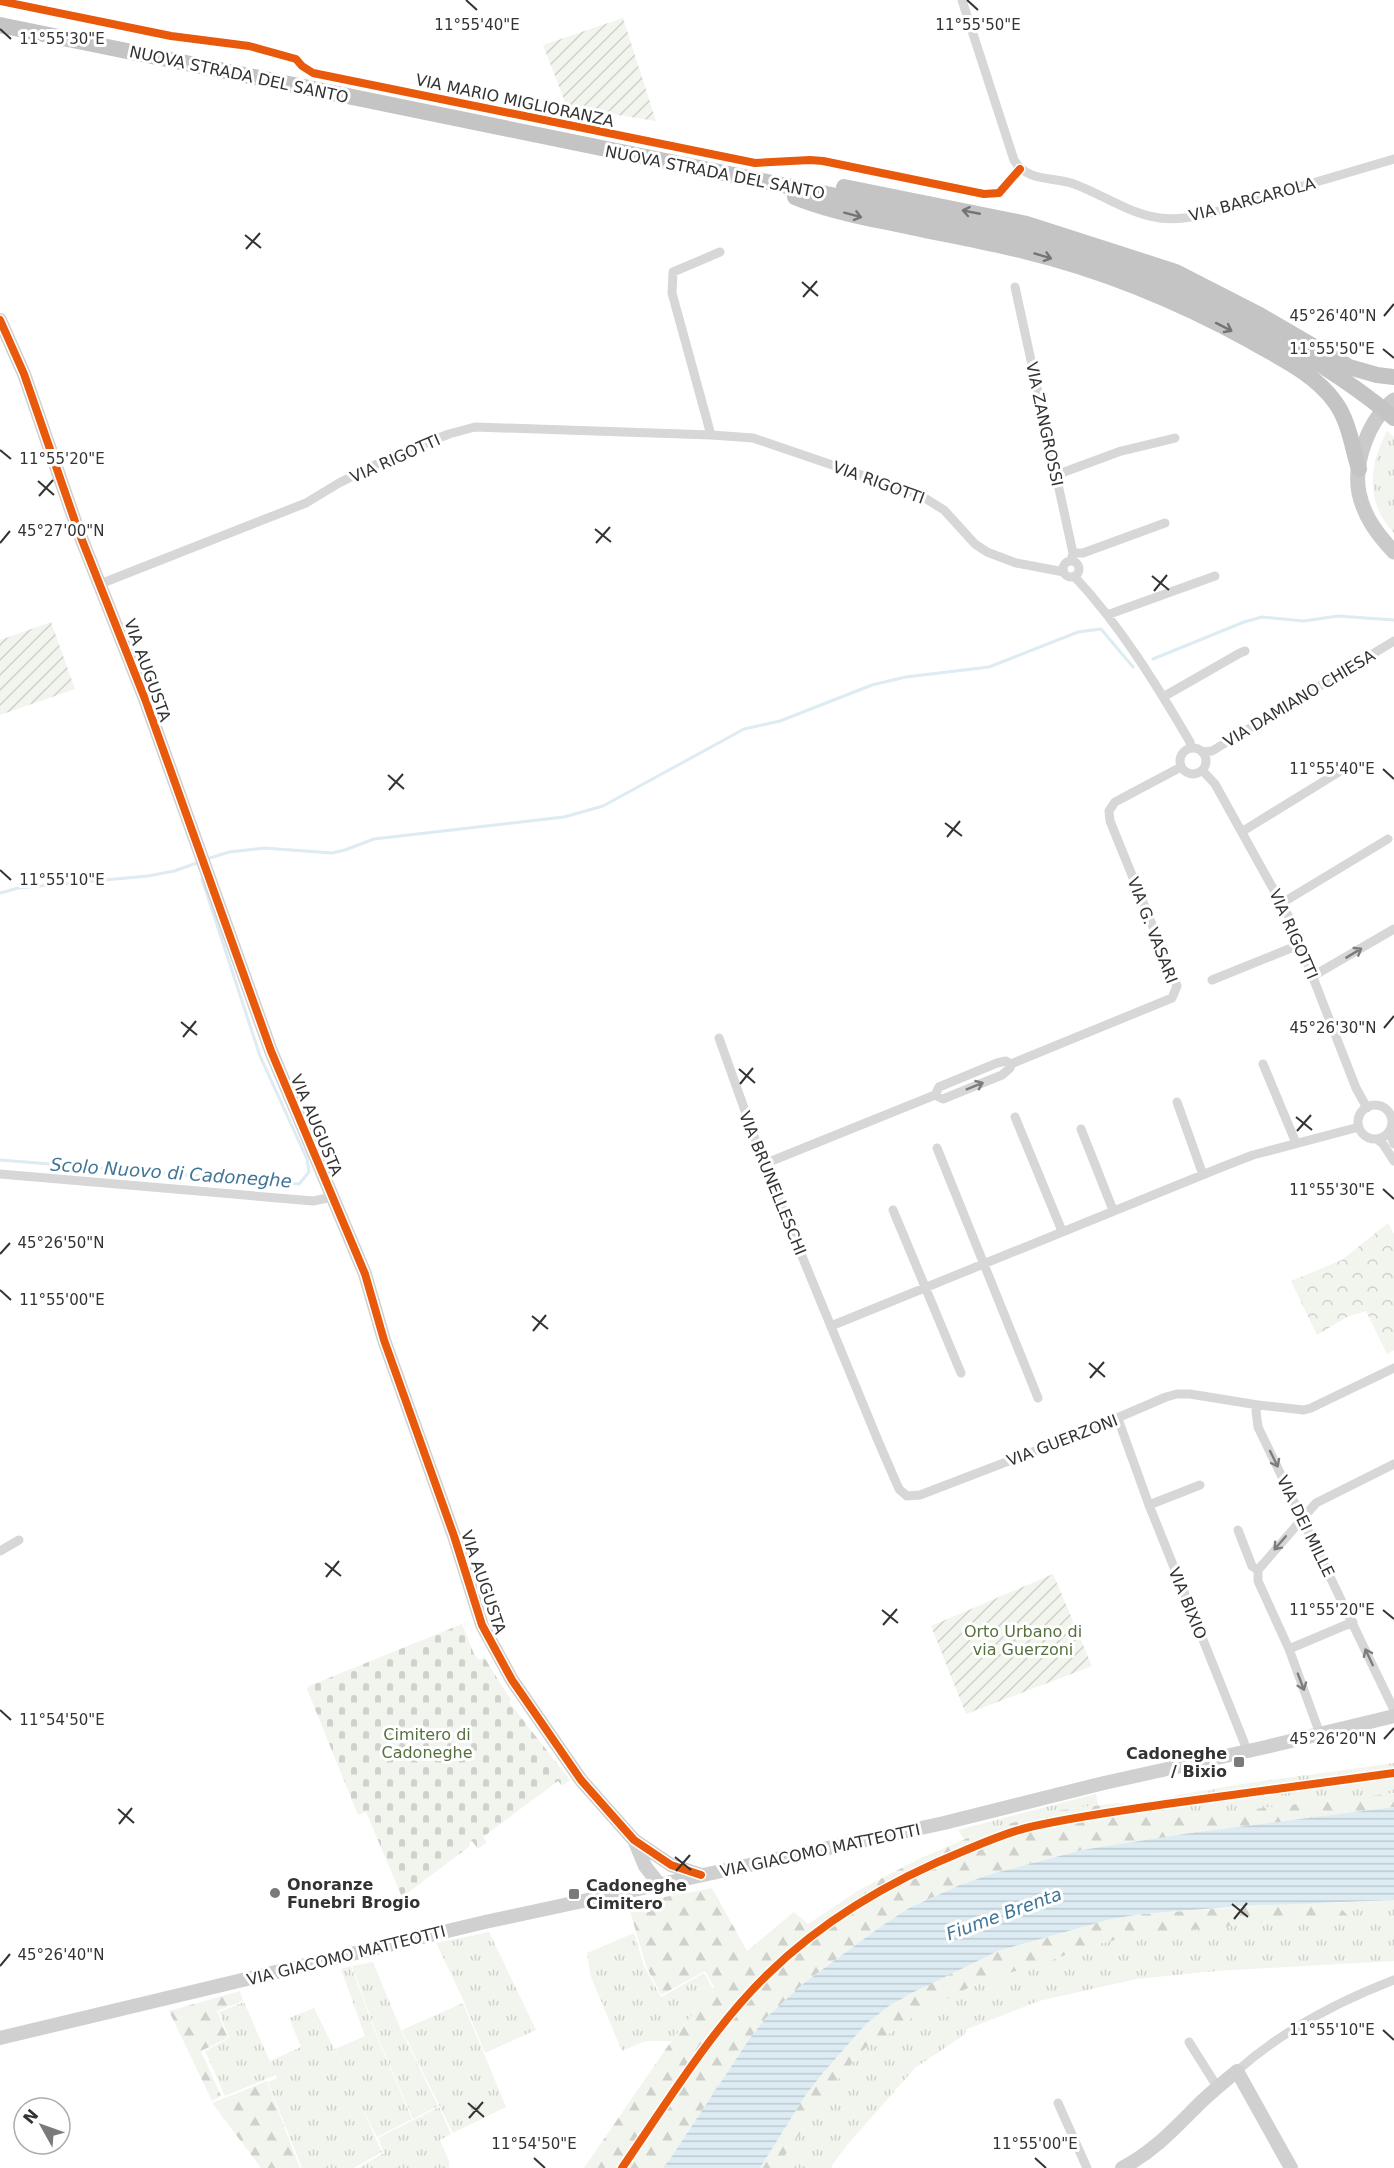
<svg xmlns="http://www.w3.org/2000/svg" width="1394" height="2168" font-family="'DejaVu Sans',sans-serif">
<defs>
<pattern id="grass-tufts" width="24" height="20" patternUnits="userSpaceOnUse" patternTransform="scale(1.5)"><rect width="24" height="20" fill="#f1f5ed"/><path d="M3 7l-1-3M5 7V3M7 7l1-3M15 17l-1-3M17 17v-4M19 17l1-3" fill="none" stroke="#cfd2cc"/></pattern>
<pattern id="forest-firs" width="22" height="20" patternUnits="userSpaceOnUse" patternTransform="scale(1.5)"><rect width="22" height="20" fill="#f1f5ed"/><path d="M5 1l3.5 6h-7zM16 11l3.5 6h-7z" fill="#cfd2cc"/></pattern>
<pattern id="cemetery-stones" width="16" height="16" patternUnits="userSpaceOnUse" patternTransform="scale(1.5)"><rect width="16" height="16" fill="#f1f5ed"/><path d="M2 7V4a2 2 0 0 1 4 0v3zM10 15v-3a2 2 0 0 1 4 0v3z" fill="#cfd2cc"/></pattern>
<pattern id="park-crowns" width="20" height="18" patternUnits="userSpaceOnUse" patternTransform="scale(1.5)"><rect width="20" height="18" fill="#f1f5ed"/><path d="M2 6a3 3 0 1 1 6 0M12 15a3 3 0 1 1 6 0" fill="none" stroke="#cfd2cc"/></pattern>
<pattern id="garden-furrows" width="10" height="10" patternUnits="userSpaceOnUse" patternTransform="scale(1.5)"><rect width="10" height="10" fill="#f1f5ed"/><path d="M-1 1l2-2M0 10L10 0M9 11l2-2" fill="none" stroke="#cfd2cc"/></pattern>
<pattern id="water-rules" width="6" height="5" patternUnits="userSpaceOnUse" patternTransform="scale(1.5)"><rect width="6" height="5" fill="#ddebf3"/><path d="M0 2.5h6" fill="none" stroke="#becad1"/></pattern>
</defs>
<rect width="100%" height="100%" fill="#fff"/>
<path fill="url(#grass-tufts)" d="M1387 431 1394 437V533C1365 504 1369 464 1387 431Z
M1394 1763V1793L1202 1815 1163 1817 1135 1805C1220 1784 1307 1776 1394 1763Z
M1096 1794 1098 1805 1053 1811 984 1831 964 1839 958 1830Z
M1394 1900V1961L1216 1971 1136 1979 1039 2001 967 2029 964 2035 915 2068 847 2145 830 2168H776L836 2082 866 2047 880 2040 920 2012 978 1983 1063 1956 1084 1947 1134 1936 1255 1923 1348 1917 1336 1903Z
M489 1932 536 2030 485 2053 462 1997 436 1943Z
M634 1933 644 1966 661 1997 704 1973 713 1989 671 2041H645L622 2051 591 1977 587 1953Z
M373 1962 401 2030 438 2106 413 2119 377 2035 352 1966Z
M351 1966 375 2032 412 2119 377 2137 360 2103 382 2152 354 2168H302L268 2082 277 2078 276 2075 225 2096 205 2051 229 2038 219 2012 244 2002 274 2071 270 2061 301 2047 289 2018 314 2008 342 2065 335 2049 365 2036 341 1969Z
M463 2003 506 2107 453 2133 402 2030Z
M439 2107 451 2134 440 2140 449 2161V2168H358L384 2153 378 2138Z"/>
<path fill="url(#forest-firs)" d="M1394 1793V1807L1082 1850 995 1873 962 1884 909 1908 883 1925 804 1983 766 2018 750 2038 664 2168H584L670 2043 714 1987 705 1971 661 1995 646 1966 628 1904 712 1888 747 1951 794 1912 808 1924 859 1890 921 1858 984 1831 1053 1811 1117 1803 1135 1805 1163 1817 1202 1815Z
M1300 1903H1336L1349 1917 1255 1923 1134 1936 1084 1947 1063 1956 978 1983 920 2012 880 2040 866 2047 836 2082 776 2168H760L805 2096 822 2074 866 2024 889 2006 969 1963 999 1951 1111 1919 1142 1914Z
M240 1991 243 2001 217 2011 228 2038 201 2051 221 2096 212 2101 169 2011Z
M267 2081 300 2168H261L212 2103Z"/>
<path fill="url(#cemetery-stones)" d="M462 1624 474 1654 479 1660 484 1657 511 1700 509 1702 570 1780 562 1786 558 1781 483 1837 487 1842 478 1849 472 1841 469 1843 470 1846 402 1897 366 1812 358 1815 307 1689 309 1686Z"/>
<path fill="url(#park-crowns)" d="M1388 1223 1394 1234V1350L1387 1354 1366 1311 1347 1317 1317 1335 1291 1281 1342 1260Z"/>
<path fill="url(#garden-furrows)" d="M623 18 656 121 567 107 543 45Z
M51 622 75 689 0 715V640Z
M1053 1574 1092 1666 966 1714 931 1626Z"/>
<path fill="url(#water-rules)" d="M1394 1807V1900L1244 1906 1142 1914 1111 1919 998 1951 914 1992 889 2006 866 2024 822 2074 805 2096 760 2168H664L750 2038 766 2018 804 1983 883 1925 909 1908 962 1884 995 1873 1082 1850 1184 1834Z"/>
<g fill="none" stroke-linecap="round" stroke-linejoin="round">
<path stroke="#ddebf3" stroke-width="3" d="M1153 659 1244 622 1262 617 1304 621 1338 616 1394 620
M207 859 229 852 264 848 332 853 345 850 374 839 564 817 603 806 744 729 780 721 872 685 906 677 989 667 1078 632 1101 629 1133 667
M0 893 18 888 148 876 174 871 197 863
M0 1160 299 1184 309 1172 307 1159 260 1056 202 879"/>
<path stroke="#d7d7d7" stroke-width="9" d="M962 0 1014 160C1026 181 1050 177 1071 183 1101 193 1128 214 1160 218 1193 222 1231 207 1262 198 1306 185 1350 172 1394 159
M0 1 171 36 249 46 296 59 302 66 313 73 755 163 810 160 823 161 984 194 999 193 1020 169
M1015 287 1073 553 1071 561
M711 435 672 293 673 272 720 252
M1056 475 1121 451 1175 438
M1073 553H1083L1165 523
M1063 569a8 8 0 1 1 16 0a8 8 0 1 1-16 0Z
M1074 576C1120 625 1156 684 1190 742L1191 748
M100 584 306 503 339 483 393 456 449 434 475 427 711 435 753 438 920 495 944 510 975 544 987 552 1016 563 1064 572
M1107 615 1215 576
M1163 697 1240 653 1245 651
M1180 761a13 13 0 1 1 26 0a13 13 0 1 1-26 0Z
M1202 752 1212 751 1394 641
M1202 770 1215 784 1291 921 1356 1088 1367 1108
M1243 831 1342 770
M1282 903 1388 839
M1313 976 1394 929
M1212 980 1301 944
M719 1038 764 1164 879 1443 899 1489 907 1496 920 1495 1082 1433 1166 1397 1177 1394H1190L1258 1405 1304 1410 1311 1408 1394 1368
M1263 1064 1296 1143
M935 1095 943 1099 1002 1075 1010 1068 1011 1064
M1177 1102 1203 1175
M1358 1122a17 17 0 1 1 34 0a17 17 0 1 1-34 0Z
M1015 1117 1062 1231
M1081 1129 1113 1210
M1389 1131 1394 1144
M1377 1139 1383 1144 1394 1161
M937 1148 1038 1398
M764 1164 935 1095 939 1087 997 1063 1006 1061 1011 1064 1172 998 1177 986 1110 821 1109 811 1115 802 1181 767
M0 1174 313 1201 333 1197
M893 1210 961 1373
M831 1326 1222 1167 1253 1155 1359 1127
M1258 1405 1256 1411 1258 1427 1394 1710
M1118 1419 1149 1505
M1200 1485 1149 1505 1244 1742 1246 1752
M1238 1530 1252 1566 1258 1570
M0 1551 19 1540
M1258 1570V1581L1289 1649 1320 1734
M1258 1570 1316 1503 1394 1464
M1289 1649 1353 1622
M1189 2042 1218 2088
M1237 2071C1283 2030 1337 2002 1394 1980
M1058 2103 1087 2168"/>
<path stroke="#d0d0d0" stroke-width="14" d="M0 320 24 374 78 530 145 699 271 1051 365 1274 384 1340 454 1536 482 1625 512 1680 581 1780 634 1840 671 1865 701 1875
M635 1842 645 1866 659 1884
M0 2038 485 1922 944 1823 1104 1783 1266 1747 1394 1716
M1122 2168C1153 2152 1174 2129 1198 2105 1210 2093 1224 2082 1237 2071L1291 2168"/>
<path stroke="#cacaca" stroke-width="15" d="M1394 400C1369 419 1353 462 1359 493 1364 517 1378 535 1394 552"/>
<path stroke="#c4c4c4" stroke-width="16" d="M0 25 851 199 1031 239 1139 272
M844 187 1027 224 1176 272 1258 314 1349 367 1377 375 1394 377
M795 197C824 209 856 216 887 222 932 232 979 240 1024 251 1103 270 1180 302 1251 341 1280 358 1314 373 1335 402 1349 421 1352 447 1359 469"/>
<path stroke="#c4c4c4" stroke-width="16" d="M1139 272C1226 309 1321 357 1394 418"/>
<defs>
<path id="cycleway" d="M0 1 171 36 249 46 296 59 302 66 313 73 755 163 810 160 823 161 984 194 999 193 1020 169
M0 320 24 374 78 530 145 699 271 1051 365 1274 384 1340 454 1536 482 1625 512 1680 581 1780 634 1840 671 1865 701 1875
M622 2168C666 2104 713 2027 768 1974 824 1919 894 1879 966 1850 985 1842 1006 1833 1026 1828 1072 1817 1120 1811 1166 1804 1242 1793 1318 1784 1394 1773"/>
</defs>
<use href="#cycleway" stroke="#fff" stroke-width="11"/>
<use href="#cycleway" stroke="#e8590c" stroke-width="8"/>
</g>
<defs><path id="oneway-shaft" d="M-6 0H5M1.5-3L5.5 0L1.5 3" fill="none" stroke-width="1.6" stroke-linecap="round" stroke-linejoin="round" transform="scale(1.5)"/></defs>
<g stroke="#747474">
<use href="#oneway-shaft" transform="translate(971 212) rotate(-169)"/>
<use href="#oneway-shaft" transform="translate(853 215) rotate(15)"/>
<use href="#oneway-shaft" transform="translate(1043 256) rotate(17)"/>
<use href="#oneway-shaft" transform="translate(1224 327) rotate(27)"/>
</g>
<g stroke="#7d7d7d">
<use href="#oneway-shaft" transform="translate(1354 953) rotate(-31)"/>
<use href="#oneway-shaft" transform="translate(975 1086) rotate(-22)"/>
<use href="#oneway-shaft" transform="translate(1274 1459) rotate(64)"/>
<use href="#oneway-shaft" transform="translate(1280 1543) rotate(131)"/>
<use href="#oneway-shaft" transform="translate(1369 1657) rotate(-115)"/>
<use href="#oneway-shaft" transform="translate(1301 1682) rotate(69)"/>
</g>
<path fill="none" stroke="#333" stroke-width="2" d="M466 0 477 10M967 0 978 10M0 29 11 39M245 235 261 248M246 249 260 233M802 282 818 296M803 297 817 281M1384 316 1394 304M1383 349 1394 358M0 450 11 459M38 481 54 495M39 496 53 480M595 529 611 542M0 543 10 531M596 543 610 527M1152 576 1169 590M1154 591 1167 575M1383 769 1394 779M388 775 404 789M389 790 403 774M945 823 962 836M947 837 960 821M0 870 11 880M181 1022 197 1035M1384 1028 1394 1016M183 1037 196 1021M739 1069 755 1083M740 1084 753 1068M1296 1117 1312 1130M1297 1131 1311 1115M1383 1189 1394 1199M0 1254 10 1243M0 1290 11 1300M532 1316 548 1329M533 1331 546 1315M1089 1363 1105 1377M1090 1378 1104 1362M325 1563 341 1576M326 1577 339 1561M882 1610 898 1623M1383 1610 1394 1619M883 1625 897 1609M0 1710 11 1720M1384 1739 1394 1728M118 1809 134 1823M119 1824 132 1808M675 1857 691 1870M676 1871 690 1855M1232 1904 1248 1917M1234 1919 1247 1903M0 1966 10 1954M1383 2030 1394 2040M468 2103 484 2117M469 2118 483 2102M534 2158 545 2168M1035 2158 1046 2168"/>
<g fill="#7a7a7a" stroke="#fff" stroke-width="2">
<rect x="1233" y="1756" width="12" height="12" rx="3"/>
<circle cx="275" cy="1893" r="6"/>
<rect x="568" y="1888" width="12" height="12" rx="3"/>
</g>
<g text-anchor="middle" stroke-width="6" stroke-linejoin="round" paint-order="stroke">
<g font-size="16" fill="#333" stroke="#fff">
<text transform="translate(239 74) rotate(12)" y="6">NUOVA STRADA DEL SANTO</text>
<text transform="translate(515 100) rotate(12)" y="6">VIA MARIO MIGLIORANZA</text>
<text transform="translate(715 172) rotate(11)" y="6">NUOVA STRADA DEL SANTO</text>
<text transform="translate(1252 199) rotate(-15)" y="6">VIA BARCAROLA</text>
<text transform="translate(1045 424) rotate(78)" y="6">VIA ZANGROSSI</text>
<text transform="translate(395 458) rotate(-24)" y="6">VIA RIGOTTI</text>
<text transform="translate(879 482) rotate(20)" y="6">VIA RIGOTTI</text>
<text transform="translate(148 670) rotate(70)" y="6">VIA AUGUSTA</text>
<text transform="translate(1299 698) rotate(-31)" y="6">VIA DAMIANO CHIESA</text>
<text transform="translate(1153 930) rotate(69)" y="6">VIA G. VASARI</text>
<text transform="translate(1294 934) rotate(66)" y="6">VIA RIGOTTI</text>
<text transform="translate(317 1125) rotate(67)" y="6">VIA AUGUSTA</text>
<text transform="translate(773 1183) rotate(68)" y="6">VIA BRUNELLESCHI</text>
<text transform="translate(1062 1440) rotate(-21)" y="6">VIA GUERZONI</text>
<text transform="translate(1306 1526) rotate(64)" y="6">VIA DEI MILLE</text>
<text transform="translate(484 1582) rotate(71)" y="6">VIA AUGUSTA</text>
<text transform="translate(1188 1603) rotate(68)" y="6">VIA BIXIO</text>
<text transform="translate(820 1850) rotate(-12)" y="6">VIA GIACOMO MATTEOTTI</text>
<text transform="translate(346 1955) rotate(-14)" y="6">VIA GIACOMO MATTEOTTI</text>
</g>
<g font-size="16" fill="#56703f" stroke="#fff">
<text x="1023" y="1637">Orto Urbano di<tspan x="1023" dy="18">via Guerzoni</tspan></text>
<text x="427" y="1740">Cimitero di<tspan x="427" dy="18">Cadoneghe</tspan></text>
</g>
<g font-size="16" font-weight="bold" fill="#333" stroke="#fff" text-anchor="start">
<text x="1227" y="1759" text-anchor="end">Cadoneghe<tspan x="1227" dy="18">/ Bixio</tspan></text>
<text x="287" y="1890">Onoranze<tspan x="287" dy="18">Funebri Brogio</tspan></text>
<text x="586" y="1891">Cadoneghe<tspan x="586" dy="18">Cimitero</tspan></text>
</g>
<g font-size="18" font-style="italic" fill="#3f7597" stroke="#fff">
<text transform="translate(171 1173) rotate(4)" y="6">Scolo Nuovo di Cadoneghe</text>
<text transform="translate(1004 1914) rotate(-20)" y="6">Fiume Brenta</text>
</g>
</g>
<g font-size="15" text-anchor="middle" fill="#333" stroke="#fff" stroke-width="6" stroke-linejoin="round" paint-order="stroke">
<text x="477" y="30">11°55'40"E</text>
<text x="978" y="30">11°55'50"E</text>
<text x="62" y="44">11°55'30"E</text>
<text x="1333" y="321">45°26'40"N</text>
<text x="1332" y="354">11°55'50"E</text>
<text x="62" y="464">11°55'20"E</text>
<text x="61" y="536">45°27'00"N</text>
<text x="1332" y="774">11°55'40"E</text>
<text x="62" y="885">11°55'10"E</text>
<text x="1333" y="1033">45°26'30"N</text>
<text x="1332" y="1195">11°55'30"E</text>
<text x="61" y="1248">45°26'50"N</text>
<text x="62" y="1305">11°55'00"E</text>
<text x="1332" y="1615">11°55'20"E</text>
<text x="62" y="1725">11°54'50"E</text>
<text x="1333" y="1744">45°26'20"N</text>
<text x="61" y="1960">45°26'40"N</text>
<text x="1332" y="2035">11°55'10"E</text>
<text x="534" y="2149">11°54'50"E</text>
<text x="1035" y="2149">11°55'00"E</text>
</g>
<g transform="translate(42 2126) rotate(310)"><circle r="28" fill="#ffffff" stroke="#adadad" stroke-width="1.5"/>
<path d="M0-4.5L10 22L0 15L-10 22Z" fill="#7a7a7a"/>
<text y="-9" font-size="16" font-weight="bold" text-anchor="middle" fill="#333333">N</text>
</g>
</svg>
